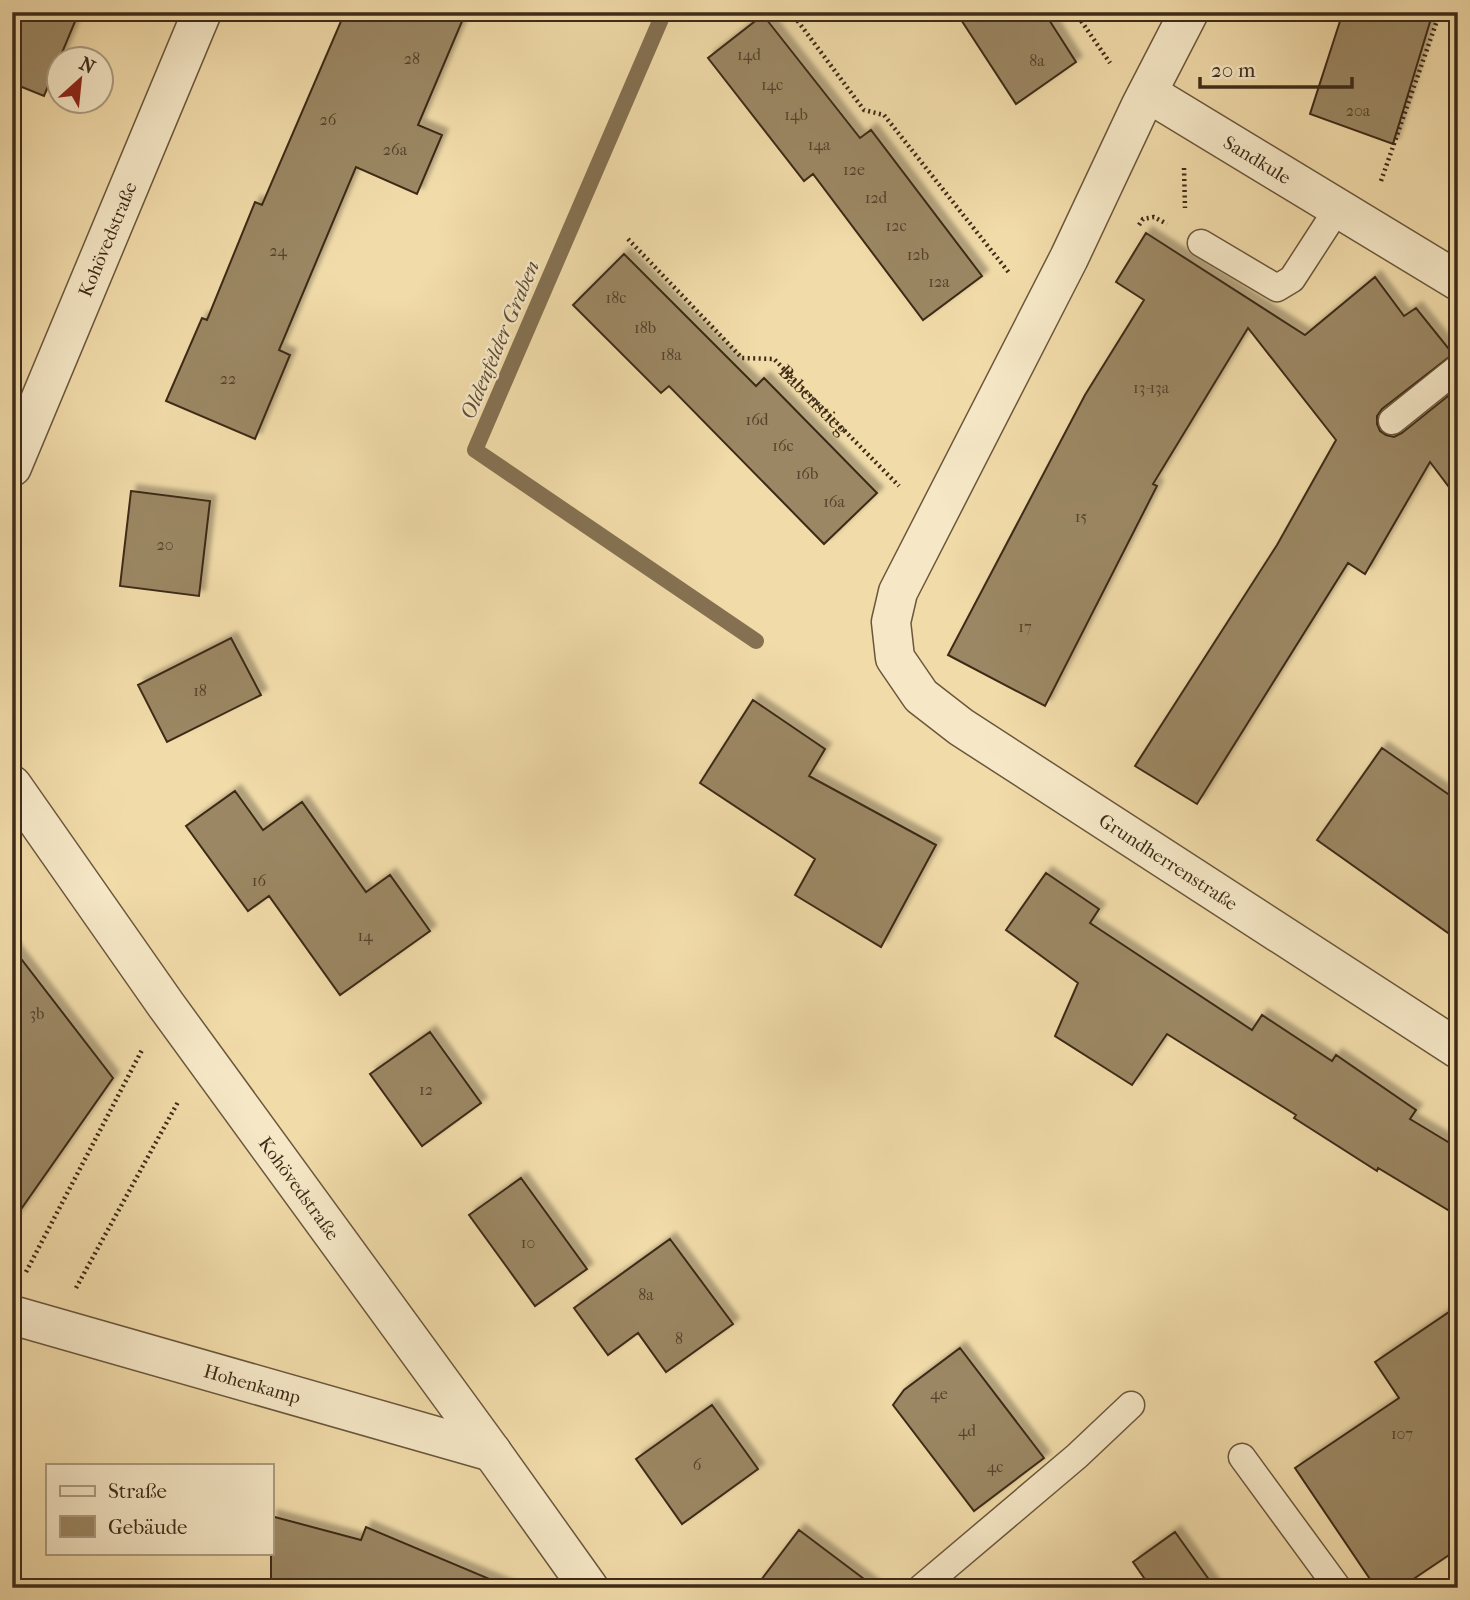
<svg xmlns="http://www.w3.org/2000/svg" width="1470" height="1600" font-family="'IM FELL French Canon',serif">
<defs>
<filter id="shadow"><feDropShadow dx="6" dy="-6" stdDeviation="2" flood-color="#0004"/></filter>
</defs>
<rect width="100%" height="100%" fill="#f1dba9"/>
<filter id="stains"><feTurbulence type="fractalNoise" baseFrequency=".00286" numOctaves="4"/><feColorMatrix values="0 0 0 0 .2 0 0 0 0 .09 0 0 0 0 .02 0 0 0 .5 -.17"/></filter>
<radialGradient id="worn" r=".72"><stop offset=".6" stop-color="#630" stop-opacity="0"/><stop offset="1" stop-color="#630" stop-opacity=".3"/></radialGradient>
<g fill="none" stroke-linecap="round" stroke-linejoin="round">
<path stroke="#857152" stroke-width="16" d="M664 12 475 450 756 641"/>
</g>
<path fill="#9b8763" stroke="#3e2b18" stroke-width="2" filter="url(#shadow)" d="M12 12H79L44 96 12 83Z
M345 12H466L418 125 442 135 417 194 356 167 279 350 290 355 255 439 166 401 202 318 207 320 255 202 262 205Z
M956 12H1044L1076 62 1016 104Z
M1343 12H1433L1393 144 1310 114Z
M763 15 860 138 871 130 982 276 923 320 813 174 804 181 708 58Z
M1146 233 1305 335 1375 277 1404 316 1416 308 1453 354 1382 409 1377 416V424L1380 431 1386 435 1394 437 1402 433 1458 388V499L1430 462 1365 574 1348 563 1197 804 1135 766 1277 545 1336 440 1248 328 1153 484 1157 486 1045 706 948 655 1085 395 1144 300 1116 282Z
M624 254 756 386 764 378 877 493 824 544 669 386 661 393 573 305Z
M131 491 210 501 199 596 120 586Z
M231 638 261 695 167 742 138 685Z
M753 700 825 749 809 776 936 845 881 947 795 895 815 859 700 783Z
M1382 748 1458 801V940L1317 840Z
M235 791 263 830 302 802 366 892 390 875 430 931 340 995 269 896 248 911 186 826Z
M1046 873 1099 909 1090 923 1252 1030 1262 1015 1332 1061 1336 1055 1416 1110 1410 1119 1458 1148V1216L1378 1168 1377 1171 1294 1118 1296 1115 1167 1034 1132 1085 1055 1036 1078 983 1006 930Z
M12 947 113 1078 12 1222Z
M430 1032 481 1103 422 1146 370 1074Z
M521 1178 587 1269 535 1306 469 1215Z
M670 1239 733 1324 666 1372 638 1333 608 1355 574 1308Z
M1458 1306V1549L1400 1588H1376L1295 1468 1399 1398 1375 1362Z
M960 1348 1044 1458 974 1511 893 1405 904 1390Z
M712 1405 758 1469 682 1524 636 1459Z
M271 1516 361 1540 366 1527 511 1588H271Z
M799 1530 876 1588H755Z
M1175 1532 1215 1588H1151L1133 1562Z"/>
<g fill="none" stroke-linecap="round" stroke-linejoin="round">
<defs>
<path id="service" d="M1201 243 1277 288 1292 279 1338 208
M1392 421 1458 368
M1242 1457 1338 1588
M921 1588 1077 1456 1131 1405"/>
<g id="minor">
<path id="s2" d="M1189 12 1140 107 1069 258 898 592 891 622 895 658 921 696 961 727 1458 1049"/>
<path id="s3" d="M1148 93 1458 281"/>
<path id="s4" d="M12 467 202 12"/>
<path id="s5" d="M12 785 166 1005 492 1452 589 1588"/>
<path id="s6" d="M12 1315 492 1452"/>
</g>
</defs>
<use href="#service" stroke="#6b573c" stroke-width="29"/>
<use href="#minor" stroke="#6b573c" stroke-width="41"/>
<g stroke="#3e2b18" stroke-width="4.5" stroke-dasharray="2 3.5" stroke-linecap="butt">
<path d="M791 12 864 110 884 115 1010 274"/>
<path d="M1075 12 1110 63"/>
<path d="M1184 168 1185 208"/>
<path d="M1381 181 1440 12"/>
<path d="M1139 225 1143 219 1154 217 1167 224"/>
<path id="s1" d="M628 239 742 358 774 359 899 486"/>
<path d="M26 1272 142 1050"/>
<path d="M76 1288 178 1102"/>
</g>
<use href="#service" stroke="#f6e8c7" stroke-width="26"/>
<use href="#minor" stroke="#f6e8c7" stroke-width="38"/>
</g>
<g text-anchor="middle" stroke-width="5" stroke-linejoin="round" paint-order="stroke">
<g font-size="16" fill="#55422b">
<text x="749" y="60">14d</text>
<text x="412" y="64">28</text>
<text x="1037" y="66">8a</text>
<text x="772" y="90">14c</text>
<text x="1358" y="116">20a</text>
<text x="796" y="120">14b</text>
<text x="328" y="125">26</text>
<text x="819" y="150">14a</text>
<text x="395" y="155">26a</text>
<text x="854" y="175">12e</text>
<text x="876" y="203">12d</text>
<text x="896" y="231">12c</text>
<text x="278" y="256">24</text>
<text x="918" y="260">12b</text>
<text x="939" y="287">12a</text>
<text x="616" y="303">18c</text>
<text x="645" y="333">18b</text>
<text x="671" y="360">18a</text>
<text x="228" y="384">22</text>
<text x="1151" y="393">13-13a</text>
<text x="757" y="425">16d</text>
<text x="783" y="451">16c</text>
<text x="807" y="479">16b</text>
<text x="834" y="507">16a</text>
<text x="1081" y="522">15</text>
<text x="165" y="550">20</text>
<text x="1025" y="632">17</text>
<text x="200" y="696">18</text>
<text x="259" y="886">16</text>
<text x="365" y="941">14</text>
<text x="37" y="1019">3b</text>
<text x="426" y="1095">12</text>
<text x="528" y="1248">10</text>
<text x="646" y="1300">8a</text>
<text x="679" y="1344">8</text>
<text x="939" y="1399">4e</text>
<text x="967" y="1436">4d</text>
<text x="1402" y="1439">107</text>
<text x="697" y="1470">6</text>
<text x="995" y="1472">4c</text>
</g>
<g font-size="19" fill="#3e2b18" stroke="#f6e8c7">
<text dy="7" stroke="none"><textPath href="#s3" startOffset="128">Sandkule</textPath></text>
<text dy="7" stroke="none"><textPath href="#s4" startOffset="247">Kohövedstraße</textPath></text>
<text dy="7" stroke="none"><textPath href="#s1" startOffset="254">Babenstieg</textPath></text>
<text dy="7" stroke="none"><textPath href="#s2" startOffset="1060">Grundherrenstraße</textPath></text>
<text dy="7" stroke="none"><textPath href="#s5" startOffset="495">Kohövedstraße</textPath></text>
<text dy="7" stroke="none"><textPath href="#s6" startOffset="250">Hohenkamp</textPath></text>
</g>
<g font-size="21" font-style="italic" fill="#614e35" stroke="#f6e8c7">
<text transform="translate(500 340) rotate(-67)" y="7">Oldenfelder Graben</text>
</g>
</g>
<rect width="1470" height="1600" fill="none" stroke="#f1dba9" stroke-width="42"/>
<rect x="14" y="14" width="1442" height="1572" fill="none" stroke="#3e2b18" stroke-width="3.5"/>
<rect x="21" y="21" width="1428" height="1558" fill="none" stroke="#3e2b18" stroke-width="2"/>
<rect x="46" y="1464" width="228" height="91" fill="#f6e8c7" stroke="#ac9c81" stroke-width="2"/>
<rect x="60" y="1486" width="35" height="10" fill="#f6e8c7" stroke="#ac9c81" stroke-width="2"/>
<text x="108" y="1498" font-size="21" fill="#3e2b18">Straße</text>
<rect x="60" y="1516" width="35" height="21" fill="#9b8763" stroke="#ac9c81" stroke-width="2"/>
<text x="108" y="1534" font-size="21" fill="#3e2b18">Gebäude</text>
<g transform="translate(80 80) rotate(27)"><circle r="33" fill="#f6e8c7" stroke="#ac9c81" stroke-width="2"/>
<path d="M0-5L12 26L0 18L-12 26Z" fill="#8f2418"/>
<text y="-10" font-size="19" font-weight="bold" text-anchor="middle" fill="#3e2b18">N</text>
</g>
<path d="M1200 77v10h152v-10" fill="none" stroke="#3e2b18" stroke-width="3.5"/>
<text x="1211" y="77" font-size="21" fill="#3e2b18" stroke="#f6e8c7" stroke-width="5" paint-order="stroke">20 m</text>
<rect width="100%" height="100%" filter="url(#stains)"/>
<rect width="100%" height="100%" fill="url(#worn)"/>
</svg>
